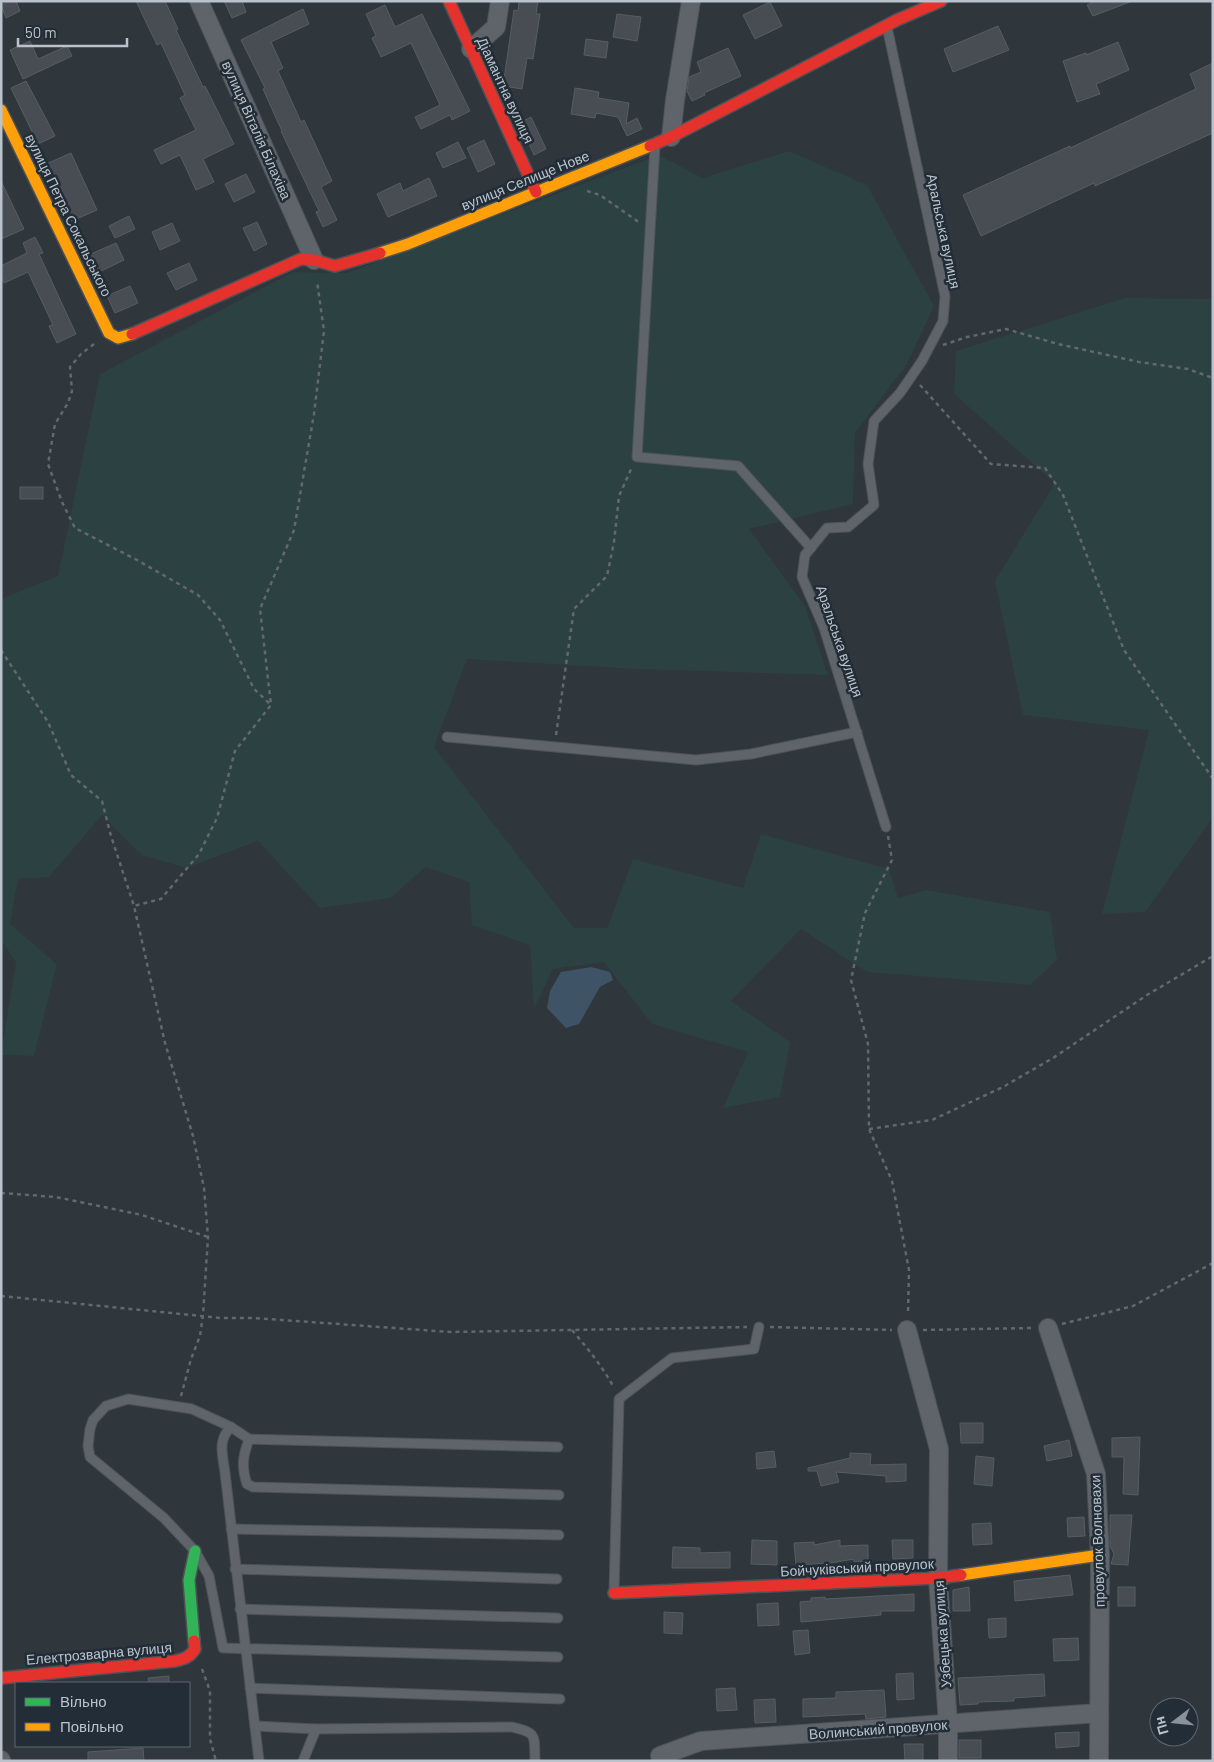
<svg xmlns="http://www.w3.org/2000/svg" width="1214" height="1762" font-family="Barlow,sans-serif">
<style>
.green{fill:#2c4142}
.water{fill:#3e5366}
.building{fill:#474d52;stroke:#575e63}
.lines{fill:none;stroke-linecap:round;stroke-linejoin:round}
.lane-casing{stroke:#4d5257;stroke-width:11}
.street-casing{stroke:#4d5257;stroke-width:20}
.fast-casing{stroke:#4d5257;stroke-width:14}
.slow-casing{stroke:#4d5257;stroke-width:14}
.jam-casing{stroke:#4d5257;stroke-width:14}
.path{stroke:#62686d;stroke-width:2.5;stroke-dasharray:4 4;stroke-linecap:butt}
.lane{stroke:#5f646a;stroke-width:9}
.street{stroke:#5f646a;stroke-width:18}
.fast{stroke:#30b455;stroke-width:11}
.slow{stroke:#ff9f0a;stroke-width:11}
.jam{stroke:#e5322d;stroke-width:11}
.labels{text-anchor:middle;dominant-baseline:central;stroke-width:5;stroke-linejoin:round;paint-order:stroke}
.street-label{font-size:14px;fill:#bac3cc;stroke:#222d37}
</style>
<rect width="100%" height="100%" fill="#2f363c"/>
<!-- green -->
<g class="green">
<polygon points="789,151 867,185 934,306 907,364 855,433 853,504 749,529 805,606 828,675 636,669 467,659 434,747 574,928 607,928 633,859 743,888 761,834 889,869 898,898 927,890 1050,912 1057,960 1030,985 867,972 801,929 731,1001 790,1042 780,1097 723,1108 748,1052 652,1024 604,962 553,969 534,1009 530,945 472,925 469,882 426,867 390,898 320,908 258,841 186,868 142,855 102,815 49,877 18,879 10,924 57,964 34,1056 1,1055 16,962 1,940 1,599 58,576 100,374 293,272 347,273 659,155 703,178"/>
<polygon points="1125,298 1213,299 1213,817 1145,912 1102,914 1149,730 1023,715 995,581 1055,483 954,394 956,351"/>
</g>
<!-- water -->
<polygon class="water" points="591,967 610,972 613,980 600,987 579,1024 566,1028 547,1008 550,991 561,972"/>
<!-- building -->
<g class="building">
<polygon points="10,1 16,1 20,11 6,18 1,5"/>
<polygon points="136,1 165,1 178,29 176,30 203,87 205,86 234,144 203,159 214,182 196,190 180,155 161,164 154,150 196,130 180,98 185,95 161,43 157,45"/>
<polygon points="224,1 242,1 246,12 232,18"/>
<polygon points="519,1 538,1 536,14 540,14 533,59 527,58 522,89 503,86 514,10 518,11"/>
<polygon points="1096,1 1130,1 1130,2 1093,16 1087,5"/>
<polygon points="770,2 782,26 755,39 743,15"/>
<polygon points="385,5 395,27 422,14 470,111 452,120 450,115 421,129 415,117 440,105 411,43 381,57 372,38 376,36 366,14"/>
<polygon points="303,9 309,24 271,42 283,68 278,71 301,122 304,120 332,181 321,187 337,220 323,227 316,212 319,211 281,131 282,131 263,89 265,88 241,40"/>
<polygon points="617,14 641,17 637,41 613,37"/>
<polygon points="998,26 1009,50 953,72 944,49"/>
<polygon points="586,39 608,42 606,58 584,55"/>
<polygon points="30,41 38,59 67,46 72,56 23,79 10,50"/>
<polygon points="1118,42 1129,70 1096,84 1100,94 1077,102 1063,61 1086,53 1086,55"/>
<polygon points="728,48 741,76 704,93 705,95 692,101 687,91 689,77 701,72 697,62"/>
<polygon points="1213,63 1213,133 1095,186 1094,183 981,236 963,195 1070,146 1070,148 1196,89 1190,74"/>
<polygon points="26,81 55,136 38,144 11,88"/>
<polygon points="575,88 599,92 598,98 629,103 626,124 637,118 642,129 627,136 618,117 596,113 595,118 571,114"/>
<polygon points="531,117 546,149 534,155 520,123"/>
<polygon points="484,140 495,164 478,172 467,148"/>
<polygon points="458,142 466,158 443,168 436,153"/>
<polygon points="71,153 97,210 72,221 44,165"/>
<polygon points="246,174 255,192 234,202 225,184"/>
<polygon points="429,178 437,196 388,217 377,194 400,183 403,191"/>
<polygon points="1,181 24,229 1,239"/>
<polygon points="129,216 135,229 115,238 109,226"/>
<polygon points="257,222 267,244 254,251 243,228"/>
<polygon points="172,223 180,241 160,250 152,232"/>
<polygon points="35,237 43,253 39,254 76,334 57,343 49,326 53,325 28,272 4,283 1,276 1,266 27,253 23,243"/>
<polygon points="116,243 124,260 99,272 91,254"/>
<polygon points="189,263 197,280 176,290 167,273"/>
<polygon points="130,286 138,303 115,313 107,296"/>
<rect x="20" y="487" width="23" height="12"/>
<polygon points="960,1423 983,1423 983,1443 961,1443"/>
<polygon points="1140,1437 1138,1495 1123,1494 1124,1457 1112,1457 1112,1438"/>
<polygon points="1069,1440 1072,1456 1047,1461 1044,1446"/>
<polygon points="774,1451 776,1467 757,1469 756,1453"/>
<polygon points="850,1453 871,1454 870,1465 906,1464 906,1481 886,1482 886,1476 836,1472 839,1482 821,1486 817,1471 808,1471 808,1468 850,1458"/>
<polygon points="976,1456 994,1458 992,1486 974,1484"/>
<polygon points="1110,1515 1132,1515 1128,1565 1111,1564 1114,1554 1110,1546"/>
<polygon points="1084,1517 1085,1536 1068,1537 1067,1518"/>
<polygon points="991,1523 992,1544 973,1545 972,1524"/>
<polygon points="752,1540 777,1541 777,1565 751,1564"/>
<polygon points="840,1540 840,1546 868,1545 868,1561 854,1562 854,1559 830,1563 796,1565 794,1543 814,1542 814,1545"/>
<polygon points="892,1540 913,1540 913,1558 893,1559"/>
<polygon points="673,1547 700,1548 700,1553 730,1552 730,1568 672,1568"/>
<polygon points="1070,1575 1073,1595 1015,1601 1014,1581"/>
<polygon points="969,1587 970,1611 953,1611 953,1590"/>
<rect x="1118" y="1587" width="17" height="19"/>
<polygon points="914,1594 914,1611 881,1611 881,1615 801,1622 800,1602 811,1601 811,1598 825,1597 825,1599"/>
<polygon points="778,1603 779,1625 758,1626 757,1604"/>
<polygon points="664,1612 683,1613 682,1634 664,1633"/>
<polygon points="1006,1618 1006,1637 989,1638 988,1619"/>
<polygon points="808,1630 810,1653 795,1655 793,1631"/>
<polygon points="1078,1638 1079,1660 1054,1661 1053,1639"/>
<polygon points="913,1673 914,1699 897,1700 896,1674"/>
<polygon points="1044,1674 1045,1696 1014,1698 1014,1701 978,1702 978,1704 960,1705 958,1678"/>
<polygon points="169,1676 169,1683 149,1683 148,1678"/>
<polygon points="735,1688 737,1710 717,1711 716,1689"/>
<polygon points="884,1690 886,1717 866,1719 865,1714 803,1717 803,1699 836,1698 836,1692"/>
<polygon points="775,1699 776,1722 755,1723 754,1700"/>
<polygon points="1079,1732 1079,1746 1056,1748 1055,1733"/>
<rect x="959" y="1740" width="22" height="18"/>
<polygon points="904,1744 923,1744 923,1761 905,1761"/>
<polygon points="143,1748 144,1761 88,1761 88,1752"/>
</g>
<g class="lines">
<!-- lane casing -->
<g class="lane-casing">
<g id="lane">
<polyline points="655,146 637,457 738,466 811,548"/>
<polyline points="447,737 696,760 751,754 857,732"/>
<polyline points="886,827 824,628 802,577 805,555 827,528 848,527 874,505 868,464 874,421 900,393 922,361 943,321 945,296 887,27"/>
<polyline points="231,1427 192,1409 128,1399 106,1406 93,1420 90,1429 88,1446 90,1457 164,1518 195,1551 209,1576 223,1648 558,1657"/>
<path d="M249,1439c-6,17 -8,27 -2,45l6,3 306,8"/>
<polyline points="231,1529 559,1535"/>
<polyline points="235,1569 557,1579"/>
<polyline points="614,1593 619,1399 672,1358 754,1349 759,1327"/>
<polyline points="240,1609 558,1618"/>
<polyline points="250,1688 560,1699"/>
<path d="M255,1726l61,3 196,-2c26,6 22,8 23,34"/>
<path d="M259,1761l-34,-288c-2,-17 -8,-33 6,-46l18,12 309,8"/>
<polyline points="303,1761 316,1729"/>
</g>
</g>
<!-- street casing -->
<g class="street-casing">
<g id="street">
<polyline points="199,1 314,260"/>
<polyline points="471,49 496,27 500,1"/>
<polyline points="671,137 675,100 691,1"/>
<polyline points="1048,1328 1096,1474 1100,1555 1099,1761"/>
<polyline points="907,1330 939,1449 938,1578 948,1724 948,1761"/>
<polyline points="660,1756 701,1741 1099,1713"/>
<polyline points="1,1760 1,1761"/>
</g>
</g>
<!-- fast casing -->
<g class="fast-casing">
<polyline id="fast" points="194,1641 189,1580 195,1551"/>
</g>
<!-- slow casing -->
<g class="slow-casing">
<g id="slow">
<polyline points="1,110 109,333 118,338 132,334"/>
<polyline points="380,253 408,244 650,146"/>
<polyline points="961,1575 1100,1555"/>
</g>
</g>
<!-- jam casing -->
<g class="jam-casing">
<g id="jam">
<polyline points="449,1 536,192"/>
<polyline points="650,146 671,137 897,20 941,1"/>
<polyline points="132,334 301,259 314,260 335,266 380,253"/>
<polyline points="614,1593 938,1578 961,1575"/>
<path d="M1,1678l174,-17c9,-2 15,-4 20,-12l-1,-8"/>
</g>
</g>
<!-- path -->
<g class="path">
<polyline points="587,191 600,195 640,223"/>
<polyline points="94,344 81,354 70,367 72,391 68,403 55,424 48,464 62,502 75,528 137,560 198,595 220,620 254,689 270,704"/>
<polyline points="943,345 967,337 1006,329 1058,344 1139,362 1188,369 1213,378"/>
<polyline points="920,385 991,464 1045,468 1063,495 1124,650 1213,779"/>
<polyline points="1,650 48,722 71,775 102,801 111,836 134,906"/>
<polyline points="556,735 574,609 607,576 614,542 619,496 632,467"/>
<polyline points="888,836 892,860 865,913 851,980 868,1044 869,1129 892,1181 909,1270 908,1314"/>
<polyline points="869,1129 932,1120 1003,1087 1053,1058 1147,995 1213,956"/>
<polyline points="1,1193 56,1197 142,1215 208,1237"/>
<polyline points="1,1296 221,1318 254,1318 450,1332 747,1327"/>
<polyline points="1062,1324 1133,1306 1213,1263"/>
<polyline points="770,1327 892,1330"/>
<path d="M572,1330c16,19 31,37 42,58"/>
<polyline points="923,1330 1032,1328"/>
<polyline points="181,1396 191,1359 200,1336 203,1315 208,1237 204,1188 193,1136 165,1043 134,906 161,899 199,854 217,818 235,751 271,705 260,609 294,530 314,414 324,331 317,281"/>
<polyline points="202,1669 210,1691 210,1739 216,1761"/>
</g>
<!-- lane -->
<use href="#lane" class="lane"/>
<!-- street -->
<use href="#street" class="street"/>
<!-- fast -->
<use href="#fast" class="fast"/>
<!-- slow -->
<use href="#slow" class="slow"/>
<!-- jam -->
<use href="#jam" class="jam"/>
</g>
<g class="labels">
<!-- street labels -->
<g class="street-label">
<text transform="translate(506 90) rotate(65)">Діамантна вулиця</text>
<text transform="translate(257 130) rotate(66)">вулиця Віталія Білахіва</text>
<text transform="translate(525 180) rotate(-22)">вулиця Селище Нове</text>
<text transform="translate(69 215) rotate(64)">вулиця Петра Сокальського</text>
<text transform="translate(944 231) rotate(78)">Аральська вулиця</text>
<text transform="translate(840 641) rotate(71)">Аральська вулиця</text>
<text transform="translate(1097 1541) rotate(-92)">провулок Волновахи</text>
<text transform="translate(857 1567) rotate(-3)">Бойчуківський провулок</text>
<text transform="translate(942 1634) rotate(-94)">Узбецька вулиця</text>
<text transform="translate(99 1653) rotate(-5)">Електрозварна вулиця</text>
<text transform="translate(878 1729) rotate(-4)">Волинський провулок</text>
</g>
</g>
<!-- border -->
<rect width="1214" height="1762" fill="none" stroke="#bac3cc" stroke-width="5"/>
<!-- legend -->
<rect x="15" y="1682" width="175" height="65" fill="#222d37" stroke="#5f6973"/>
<rect x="25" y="1698" width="25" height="8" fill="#30b455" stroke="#5f6973"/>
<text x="60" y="1707" font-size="15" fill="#bac3cc">Вільно</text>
<rect x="25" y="1723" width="25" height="8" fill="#ff9f0a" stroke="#5f6973"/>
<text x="60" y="1732" font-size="15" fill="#bac3cc">Повільно</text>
<!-- north arrow -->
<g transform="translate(1174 1722) rotate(254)"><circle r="24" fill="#222d37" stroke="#5f6973"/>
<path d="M0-4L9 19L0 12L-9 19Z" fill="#89929a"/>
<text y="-8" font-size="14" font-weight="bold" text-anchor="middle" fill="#bac3cc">Пн</text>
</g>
<!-- scale -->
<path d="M18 38v8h109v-8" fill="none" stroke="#bac3cc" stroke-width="2.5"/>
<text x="25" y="38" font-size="15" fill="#bac3cc" stroke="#222d37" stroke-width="4" paint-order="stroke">50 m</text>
</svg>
